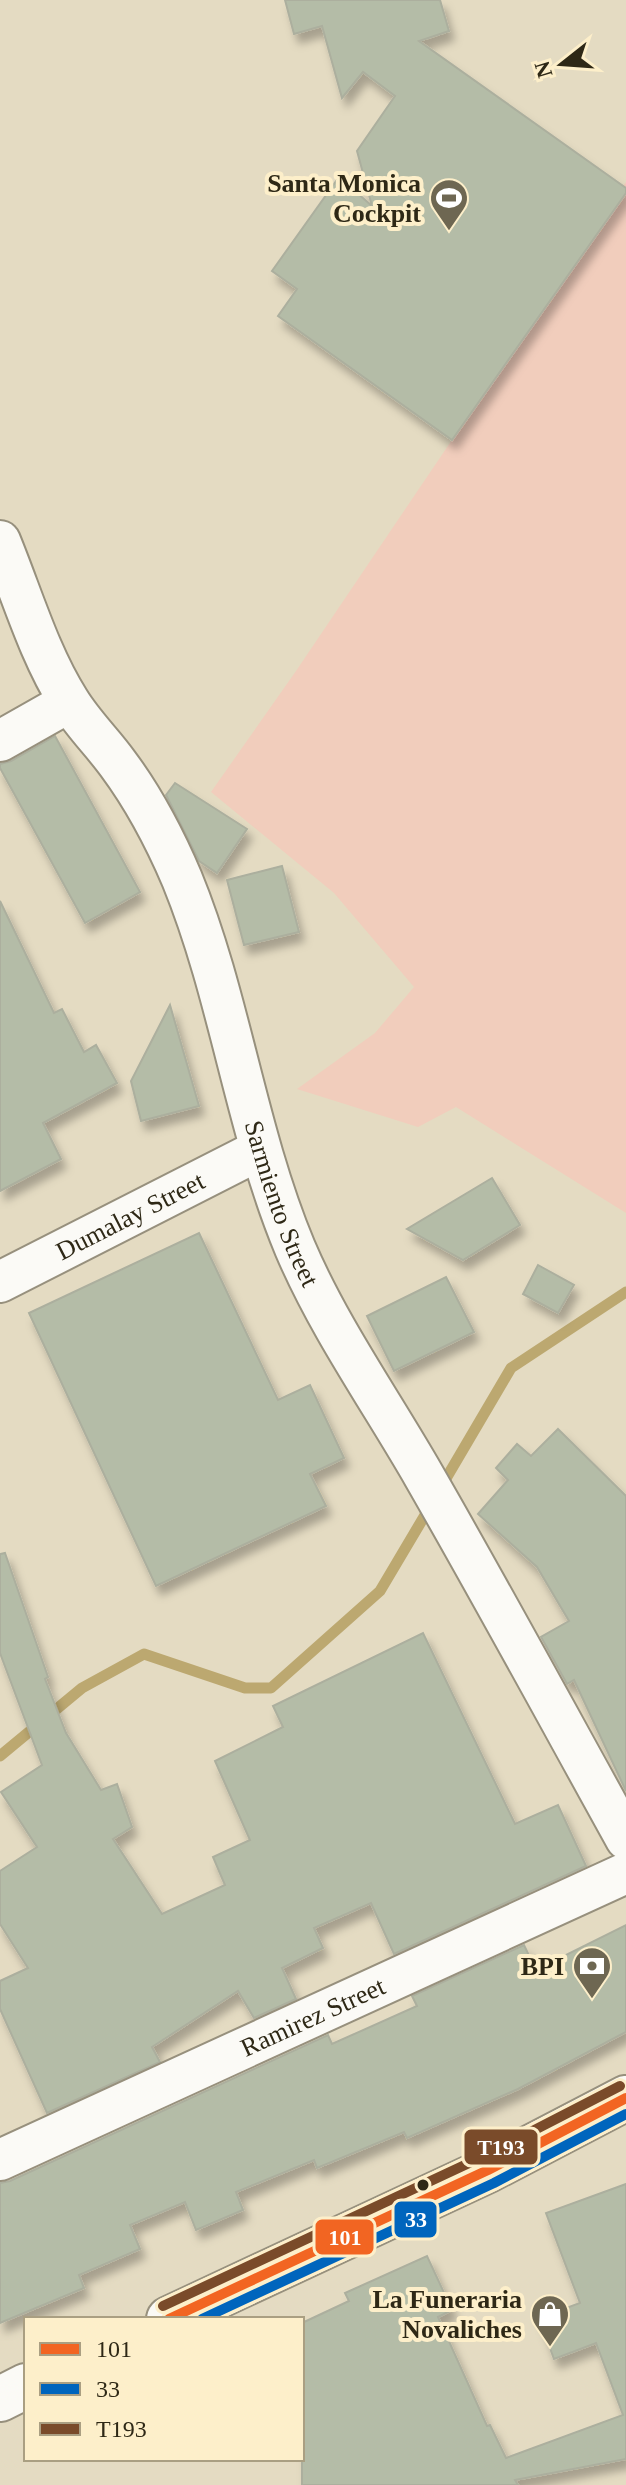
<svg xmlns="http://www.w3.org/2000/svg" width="626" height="2485" font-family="'Times New Roman',serif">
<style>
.green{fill:#f1cdbc}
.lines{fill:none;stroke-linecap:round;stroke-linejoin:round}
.stream{stroke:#bca870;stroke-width:11}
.building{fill:#b4bca7;stroke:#acaf9e;stroke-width:2;filter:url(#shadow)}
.minor-casing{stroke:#97907d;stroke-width:44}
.major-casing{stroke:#97907d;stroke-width:48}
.minor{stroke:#fbfaf6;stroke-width:40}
.major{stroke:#fbfaf6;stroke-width:44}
.bus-1-casing{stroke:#fdefca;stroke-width:16}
.bus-2-casing{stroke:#fdefca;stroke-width:16}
.bus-3-casing{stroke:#fdefca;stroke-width:16}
.bus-1{stroke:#f26522;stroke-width:10}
.bus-2{stroke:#0065bd;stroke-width:10}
.bus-3{stroke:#7a4b2a;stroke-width:10}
.bus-dot{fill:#2e2816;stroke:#fdefca;stroke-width:3}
.labels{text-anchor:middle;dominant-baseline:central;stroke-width:8;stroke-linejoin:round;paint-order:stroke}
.poi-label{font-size:26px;font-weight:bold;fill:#2e2816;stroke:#fdefca;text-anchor:end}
.street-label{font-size:26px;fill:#2e2816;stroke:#fdefca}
.line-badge{stroke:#fdefca;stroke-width:3}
.badge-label{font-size:22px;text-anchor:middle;font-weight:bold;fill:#fff}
</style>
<defs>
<filter id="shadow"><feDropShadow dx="5" dy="9" stdDeviation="4" flood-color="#0004"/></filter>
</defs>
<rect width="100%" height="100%" fill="#e4dbc2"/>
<!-- green -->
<polygon class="green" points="626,182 626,1213 456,1107 418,1127 297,1089 375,1033 414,987 334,893 211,792 296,671"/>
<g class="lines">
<!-- stream -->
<g class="stream">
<polyline points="441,1487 511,1368 626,1292"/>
<polyline points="0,1756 82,1688 144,1654 245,1688 271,1688 380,1591 431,1505"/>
</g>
</g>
<!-- building -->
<g class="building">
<polygon points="285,0 440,0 449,31 419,41 626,188 626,193 452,440 278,316 297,289 272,271 339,177 372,206 357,151 395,96 363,72 342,98 322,26 294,34"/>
<polygon points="55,736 140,892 85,923 0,768 0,764 11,761"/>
<polygon points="175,783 247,829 217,873 199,861 166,795"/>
<polygon points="282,866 299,932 244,945 227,880"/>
<polygon points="0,901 54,1013 62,1009 84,1052 96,1045 117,1083 43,1123 61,1159 0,1191"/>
<polygon points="170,1005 199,1106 141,1121 131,1081"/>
<polygon points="492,1178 520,1225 463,1260 407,1229"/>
<polygon points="199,1233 278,1400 310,1385 344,1458 310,1474 326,1506 156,1586 29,1313"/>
<polygon points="538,1265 574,1285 558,1313 523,1294"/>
<polygon points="446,1277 474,1332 394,1371 367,1316"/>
<polygon points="558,1429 626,1496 626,1791 574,1680 567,1684 541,1637 569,1621 537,1567 478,1514 508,1480 496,1468 517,1444 531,1456"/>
<polygon points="5,1553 48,1677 45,1679 66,1733 101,1790 117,1784 132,1827 113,1839 162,1914 225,1885 213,1857 250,1840 215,1761 283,1727 273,1706 423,1633 515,1824 558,1805 586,1866 394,1954 371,1903 314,1928 323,1948 282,1968 296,1999 254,2018 238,1991 152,2047 160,2062 47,2113 0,2009 0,1981 28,1968 0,1924 0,1871 37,1847 1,1792 42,1765 0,1653 0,1554"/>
<polygon points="626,1925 626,2032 518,2089 407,2138 404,2132 317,2168 314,2160 236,2192 243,2210 196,2230 185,2202 130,2225 140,2249 79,2275 84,2288 0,2323 0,2183 10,2181 328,2035 332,2044 417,2006 412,1996 524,1945 536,1970"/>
<polygon points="626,2184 626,2459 515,2480 518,2485 302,2485 302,2323 349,2301 345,2293 427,2256 452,2310 438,2317 487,2426 490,2425 506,2458 623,2415 596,2343 554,2359 539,2318 580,2303 546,2213"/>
</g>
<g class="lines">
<!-- minor casing -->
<g class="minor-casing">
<g id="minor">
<path id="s1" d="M0,541c21,51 39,113 69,160 14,23 34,42 49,63 26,35 47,75 64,115 49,120 63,249 113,369 34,80 86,153 129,228 69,120 135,242 202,363"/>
<polyline points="0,741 69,702"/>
<path id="s2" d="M0,1282l259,-132"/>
<path id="s3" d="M0,2160l626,-287"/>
</g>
</g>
<!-- major casing -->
<g class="major-casing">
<g id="major">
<polyline points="169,2319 488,2170 626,2098"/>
<polyline points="0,2399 26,2386"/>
</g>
</g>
<!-- minor -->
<use href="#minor" class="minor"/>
<!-- major -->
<use href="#major" class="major"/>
<!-- bus-1 casing -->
<g class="bus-1-casing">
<polyline id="bus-1" points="169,2319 488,2170 626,2098"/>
</g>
<!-- bus-2 casing -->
<g class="bus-2-casing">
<polyline id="bus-2" points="202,2319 494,2183 626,2114"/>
</g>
<!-- bus-3 casing -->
<g class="bus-3-casing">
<polyline id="bus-3" points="163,2306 482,2157 620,2086"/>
</g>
<!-- bus-1 -->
<use href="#bus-1" class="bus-1"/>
<!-- bus-2 -->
<use href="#bus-2" class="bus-2"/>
<!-- bus-3 -->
<use href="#bus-3" class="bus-3"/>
</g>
<!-- icons -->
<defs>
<g id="stadium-pin" transform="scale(2)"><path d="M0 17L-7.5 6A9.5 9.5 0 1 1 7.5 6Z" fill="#6e6752" stroke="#fdefca"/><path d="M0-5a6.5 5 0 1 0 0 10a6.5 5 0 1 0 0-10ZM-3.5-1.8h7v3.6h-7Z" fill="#fff"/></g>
<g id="bank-pin" transform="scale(2)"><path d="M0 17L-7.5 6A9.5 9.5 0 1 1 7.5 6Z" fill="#6e6752" stroke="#fdefca"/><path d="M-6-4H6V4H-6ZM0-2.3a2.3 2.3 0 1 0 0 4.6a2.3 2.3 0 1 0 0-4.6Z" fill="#fff"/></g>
<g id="shop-pin" transform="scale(2)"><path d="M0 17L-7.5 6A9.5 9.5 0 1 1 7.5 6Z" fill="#6e6752" stroke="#fdefca"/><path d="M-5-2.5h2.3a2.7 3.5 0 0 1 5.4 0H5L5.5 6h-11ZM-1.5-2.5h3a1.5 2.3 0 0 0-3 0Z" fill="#fff"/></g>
</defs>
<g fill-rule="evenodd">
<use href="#stadium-pin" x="449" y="198"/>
<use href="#bank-pin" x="592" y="1966"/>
<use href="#shop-pin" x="550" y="2314"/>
</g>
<!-- markers -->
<circle class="bus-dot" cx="423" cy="2185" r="7"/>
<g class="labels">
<!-- poi labels -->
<g class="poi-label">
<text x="421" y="183">Santa Monica<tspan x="421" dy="30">Cockpit</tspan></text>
<text x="564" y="1966">BPI</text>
<text x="522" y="2299">La Funeraria<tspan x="522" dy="30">Novaliches</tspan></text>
</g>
<!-- street labels -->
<g class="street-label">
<text stroke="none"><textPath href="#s1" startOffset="726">Sarmiento Street</textPath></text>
<text stroke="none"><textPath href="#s2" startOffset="146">Dumalay Street</textPath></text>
<text stroke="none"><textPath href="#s3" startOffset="344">Ramirez Street</textPath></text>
</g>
</g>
<g class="line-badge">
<rect x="463" y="2128" width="76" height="38" rx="8" fill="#7a4b2a"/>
<rect x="393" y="2200" width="45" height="39" rx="8" fill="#0065bd"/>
<rect x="314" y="2218" width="61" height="38" rx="8" fill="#f26522"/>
</g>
<g class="badge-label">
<text x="501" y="2155">T193</text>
<text x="416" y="2227">33</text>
<text x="345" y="2245">101</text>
</g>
<!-- legend -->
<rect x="24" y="2317" width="280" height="144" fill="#fdefca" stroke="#aa9f82" stroke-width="2"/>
<rect x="40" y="2343" width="40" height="12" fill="#f26522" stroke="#aa9f82" stroke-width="2"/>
<text x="96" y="2357" font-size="24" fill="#2e2816">101</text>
<rect x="40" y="2383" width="40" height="12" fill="#0065bd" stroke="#aa9f82" stroke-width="2"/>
<text x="96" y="2397" font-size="24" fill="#2e2816">33</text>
<rect x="40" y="2423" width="40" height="12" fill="#7a4b2a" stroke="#aa9f82" stroke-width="2"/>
<text x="96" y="2437" font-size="24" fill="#2e2816">T193</text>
<!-- north arrow -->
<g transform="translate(562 64) rotate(253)" stroke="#fdefca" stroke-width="6" paint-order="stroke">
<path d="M0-6L14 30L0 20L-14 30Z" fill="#2e2816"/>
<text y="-12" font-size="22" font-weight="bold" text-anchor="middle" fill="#2e2816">N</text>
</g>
</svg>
